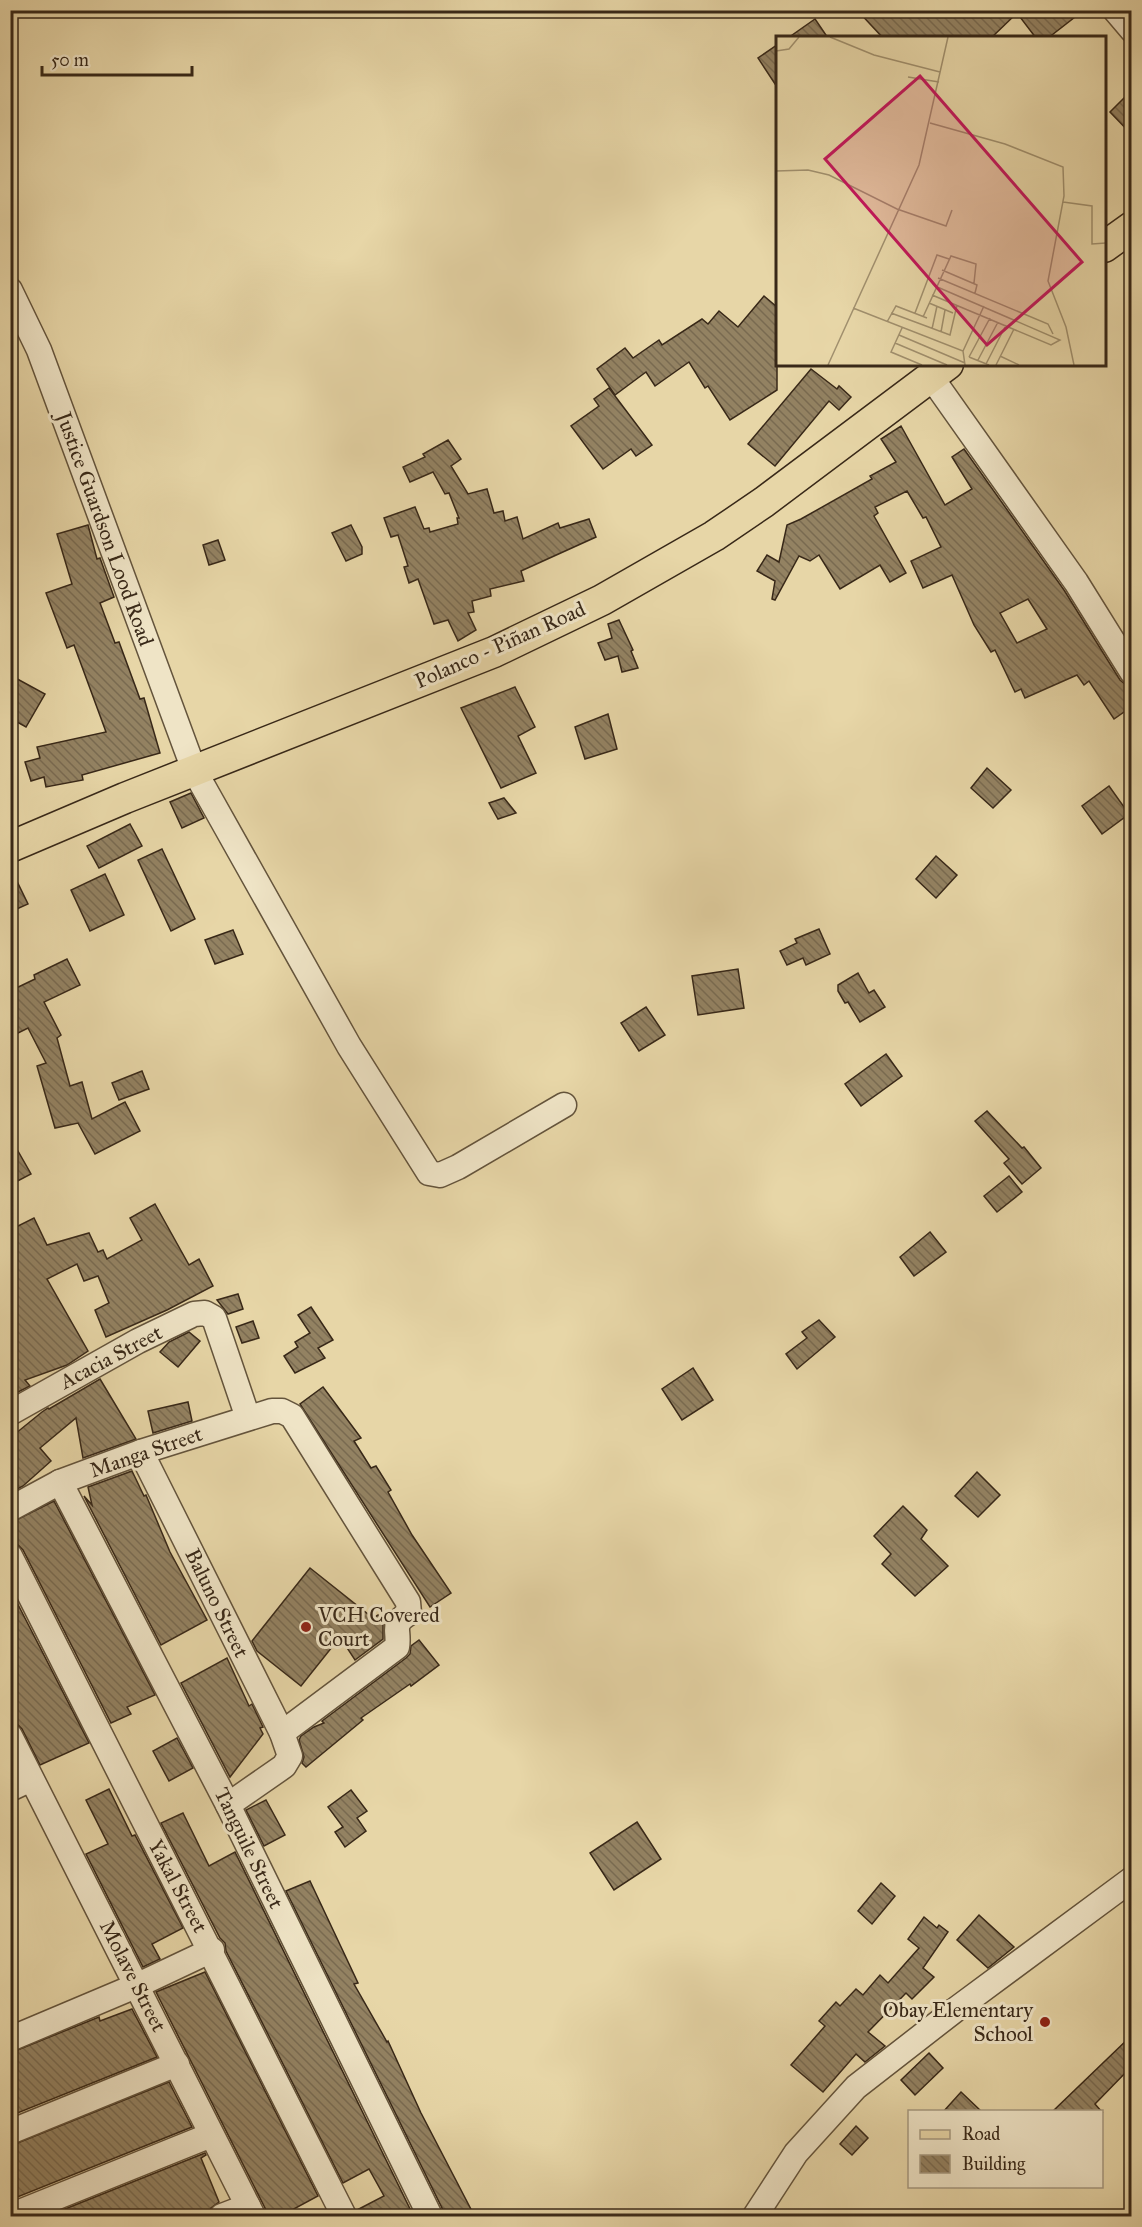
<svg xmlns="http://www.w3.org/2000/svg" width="1142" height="2227" font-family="'IM FELL Great Primer',serif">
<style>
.building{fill:url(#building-back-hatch);stroke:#382818;stroke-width:1.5;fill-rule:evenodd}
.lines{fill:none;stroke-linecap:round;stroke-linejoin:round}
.minor-casing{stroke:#64543c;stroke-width:27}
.major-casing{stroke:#382818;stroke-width:33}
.minor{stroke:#efe4c6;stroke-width:24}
.major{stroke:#e7d6a7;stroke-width:30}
.poi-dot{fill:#8f2418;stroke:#efe4c6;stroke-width:2}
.labels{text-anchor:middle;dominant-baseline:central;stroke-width:6;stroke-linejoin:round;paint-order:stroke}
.street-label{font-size:21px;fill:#382818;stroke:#efe4c6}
.poi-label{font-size:21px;fill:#382818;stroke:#efe4c6;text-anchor:start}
.inset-road{fill:none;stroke:#a1906e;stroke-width:1.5}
.view{fill:#c2185b;fill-opacity:0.15;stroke:#c2185b;stroke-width:3}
.inset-edge{fill:none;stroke:#382818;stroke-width:3}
</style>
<defs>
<pattern id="building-back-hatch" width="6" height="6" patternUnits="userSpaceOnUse" patternTransform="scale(1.5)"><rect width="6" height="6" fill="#938262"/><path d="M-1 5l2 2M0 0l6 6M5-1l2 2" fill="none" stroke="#796a50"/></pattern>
</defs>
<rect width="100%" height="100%" fill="#e7d6a7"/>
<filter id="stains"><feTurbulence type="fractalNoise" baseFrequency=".00333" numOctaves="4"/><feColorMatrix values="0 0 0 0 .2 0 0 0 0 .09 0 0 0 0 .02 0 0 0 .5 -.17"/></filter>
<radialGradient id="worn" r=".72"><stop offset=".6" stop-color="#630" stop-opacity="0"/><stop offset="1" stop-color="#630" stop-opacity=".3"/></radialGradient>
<!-- building -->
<g class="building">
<polygon points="857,10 1084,10 1048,38 1036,38 1017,13 991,38 883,38"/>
<polygon points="815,19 828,38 788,38"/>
<polygon points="777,45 777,87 758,58"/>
<polygon points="1131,91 1131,134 1110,112"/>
<polygon points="764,296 777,307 777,390 730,420 708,386 705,388 689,362 655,386 646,372 615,395 597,369 625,348 633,358 659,340 662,345 702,319 708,324 719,311 738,327"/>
<polygon points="811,369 837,389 839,386 851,397 839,410 829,401 775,466 748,444"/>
<polygon points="609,388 652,445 636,456 631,449 603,469 571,426 599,406 594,399"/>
<path d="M901,426l44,79 27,-16 -20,-32 12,-8 100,141 56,90 5,4 6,2v21l-17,12 -25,-38 -5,4 -7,-10 -52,23 -4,-9 -6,3 -20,-42 -4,2 -17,-27 -22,-50 -29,13 -12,-27 30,-14 -15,-30 -3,1 -16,-27 -32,16 3,6 -4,3 32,57 -16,9 -10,-17 -40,24 -21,-34 -9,6 -11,-5 -24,44 -3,-1 3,-18 -18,-10 10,-16 12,7 8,-37 14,-6 71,-40 -2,-3 26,-14 -15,-23zM1028,599l19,30 -30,14 -17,-30z"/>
<polygon points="448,440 461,459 451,466 468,494 487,489 494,513 503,511 505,521 517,517 523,539 558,523 560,528 589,519 596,537 521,571 524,581 490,589 491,596 472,601 474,612 468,613 476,630 458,641 448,620 434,624 418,579 409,583 404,567 408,566 398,535 391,537 384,518 415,507 424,529 429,528 430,532 458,524 457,518 459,518 449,493 445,494 433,472 410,482 403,467 425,457 423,454"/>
<polygon points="88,525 97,559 100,558 114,597 100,603 115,643 119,642 140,699 144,698 160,753 82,775 83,780 46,787 44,777 31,781 25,762 40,758 37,747 106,732 74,645 67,648 46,593 72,584 57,534"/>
<polygon points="351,525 362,547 362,554 346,561 332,533"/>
<polygon points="218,540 225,560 209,565 203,545"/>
<polygon points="619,620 633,650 631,651 638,668 622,672 618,656 605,660 598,643 612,638 608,624"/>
<polygon points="10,675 45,694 26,727 10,718"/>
<polygon points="515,687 535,727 518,736 536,773 501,788 461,708"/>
<polygon points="608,714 617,749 585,759 575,727"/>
<polygon points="987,768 1011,790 993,808 971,788"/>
<polygon points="1109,786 1129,814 1102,834 1082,806"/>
<polygon points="191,793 204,818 182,828 170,802"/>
<polygon points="504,798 516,813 498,819 489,803"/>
<polygon points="130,824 142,846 99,868 87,846"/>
<polygon points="162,849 195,919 171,931 138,860"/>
<polygon points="936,856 957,875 936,898 916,879"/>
<polygon points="10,867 28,904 10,912"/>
<polygon points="105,874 124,915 90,931 71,890"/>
<polygon points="819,929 830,954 806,965 803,958 787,965 780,951 797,943 795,939"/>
<polygon points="233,930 243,954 215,964 205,940"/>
<polygon points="67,959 80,985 44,1002 61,1035 57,1038 70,1086 82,1082 92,1119 125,1102 140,1131 95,1154 78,1123 55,1128 37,1066 46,1063 28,1028 10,1037 10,991 35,979 34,975"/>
<polygon points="738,969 744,1008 698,1015 692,976"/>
<polygon points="858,973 869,993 874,990 885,1007 860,1022 848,1002 845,1003 838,991 838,985"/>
<polygon points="646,1007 665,1035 639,1051 621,1023"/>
<polygon points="886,1054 902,1076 861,1106 845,1084"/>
<polygon points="142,1071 149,1089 119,1100 112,1083"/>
<polygon points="987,1111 1022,1148 1024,1147 1041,1168 1022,1184 1004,1163 1009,1159 975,1121"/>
<polygon points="10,1137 31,1174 10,1185"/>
<polygon points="1009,1176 1022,1192 997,1212 984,1196"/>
<polygon points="155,1204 189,1265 199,1259 213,1286 167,1310 106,1337 95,1310 109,1303 98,1276 84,1281 77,1264 47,1279 88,1351 67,1365 25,1380 30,1386 10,1396 10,1230 34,1218 47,1245 89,1233 98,1252 103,1250 107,1259 142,1240 130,1218"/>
<polygon points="930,1232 946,1252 914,1276 900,1257"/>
<polygon points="238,1294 243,1309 228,1314 217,1300"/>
<polygon points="311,1307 333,1340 318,1348 325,1358 295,1373 284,1356 298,1347 295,1342 310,1333 298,1315"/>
<polygon points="819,1320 835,1337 797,1369 786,1354 807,1338 802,1332"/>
<polygon points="253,1321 259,1338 242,1343 236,1327"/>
<polygon points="189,1332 200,1341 178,1367 160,1352 169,1342"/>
<polygon points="693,1368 713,1400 682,1420 662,1389"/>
<polygon points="100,1379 136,1439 83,1458 76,1418 40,1448 51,1461 23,1486 10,1493 10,1438 42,1412 48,1408 49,1409"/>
<polygon points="323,1387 361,1438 354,1441 371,1468 376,1466 391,1490 388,1492 412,1535 451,1593 430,1607 300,1404"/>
<polygon points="188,1402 192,1421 153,1433 148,1411"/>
<polygon points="132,1471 144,1496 146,1495 170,1552 207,1620 161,1645 84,1496 92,1505 88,1487"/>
<polygon points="977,1472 1000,1495 978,1517 955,1496"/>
<polygon points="54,1501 155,1695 127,1707 131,1714 111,1723 23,1550 17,1544 10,1542 10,1523"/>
<polygon points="903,1506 927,1530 921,1539 948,1566 915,1596 882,1564 891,1554 874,1536"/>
<polygon points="310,1568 373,1618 378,1615 383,1624 383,1639 355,1660 340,1637 301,1686 257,1651 252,1641"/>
<polygon points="10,1589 89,1743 40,1765 22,1729 17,1724 10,1722"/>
<polygon points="419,1640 439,1665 411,1686 410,1684 361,1718 363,1720 306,1767 302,1763 304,1757 299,1740 301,1736 314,1727 324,1723 322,1721 406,1658 410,1654 411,1646"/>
<polygon points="227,1658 249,1706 252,1704 263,1727 260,1728 263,1734 230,1777 181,1683"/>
<polygon points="177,1738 193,1768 169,1781 153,1751"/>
<polygon points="109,1789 132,1836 135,1835 183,1928 152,1944 160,1959 143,1967 86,1854 108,1844 86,1800"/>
<polygon points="351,1790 367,1811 357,1818 366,1831 345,1847 335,1832 343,1827 328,1807"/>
<polygon points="266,1800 285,1835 264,1846 246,1810"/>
<polygon points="183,1813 209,1866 235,1852 414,2217 358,2217 357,2210 384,2196 369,2169 343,2183 226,1951 225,1943 220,1938 161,1823"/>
<polygon points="637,1822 661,1859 614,1890 590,1853"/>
<polygon points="310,1881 358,1983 354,1984 387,2042 388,2041 421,2113 475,2217 444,2217 443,2210 286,1891"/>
<polygon points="881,1883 895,1896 872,1924 858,1911"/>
<polygon points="979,1915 1014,1947 988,1968 957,1940"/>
<polygon points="924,1917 937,1928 939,1925 948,1932 923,1968 934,1977 912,1999 906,1993 868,2032 885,2046 865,2062 856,2054 823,2092 791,2065 825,2026 819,2021 836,2002 840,2006 856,1989 863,1995 880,1975 888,1983 919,1948 908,1939"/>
<polygon points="205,1972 318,2196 279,2217 267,2217 266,2210 156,1992"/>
<polygon points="132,2009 157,2057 10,2116 10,2053 99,2017 100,2021"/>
<polygon points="1131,2036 1131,2067 1095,2104 1102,2112 1052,2112"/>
<polygon points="929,2053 943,2068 915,2095 901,2080"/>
<polygon points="169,2082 192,2127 10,2200 10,2146"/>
<polygon points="961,2092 982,2112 943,2112"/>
<polygon points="856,2126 868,2138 852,2155 840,2144"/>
<polygon points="205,2153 206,2155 201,2158 219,2202 211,2208 208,2217 68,2217 65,2209"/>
</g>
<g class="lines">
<!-- minor casing -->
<g class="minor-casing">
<g id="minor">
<polyline points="1115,10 1132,30"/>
<polyline points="10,290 39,350 194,770 349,1046 429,1173 440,1175 458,1167 564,1105"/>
<polyline points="931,377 1076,582 1132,672"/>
<polyline points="10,1413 138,1341 194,1314 205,1313 214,1318 248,1418"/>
<polyline points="141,1452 282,1733 290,1756 284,1766 228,1805"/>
<polyline points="60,1482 228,1805 430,2216"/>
<path d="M10,1509l50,-27 81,-30 131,-41h10l10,5 116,186 1,11c-19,12 -9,17 -12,34l-115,86"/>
<path d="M10,1556c111,221 224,440 334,660"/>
<polyline points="10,1736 253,2216"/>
<polyline points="10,1789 31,1779"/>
<polyline points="10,2039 138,1985 212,1950"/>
<polyline points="10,2132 177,2064"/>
<polyline points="10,2216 211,2135"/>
<polyline points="222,2216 248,2206"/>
<polyline points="755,2216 796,2153 856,2087 955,2010 1132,1879"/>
</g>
</g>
<!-- major casing -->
<g class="major-casing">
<g id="major">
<polyline points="1104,247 1132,227"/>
<polyline points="10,847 125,798 494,652 602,600 714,536 764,502 948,364"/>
</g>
</g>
<!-- minor -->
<use href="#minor" class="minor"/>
<!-- major -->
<use href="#major" class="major"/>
</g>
<!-- markers -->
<g class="poi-dot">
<circle cx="306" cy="1627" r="6"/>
<circle cx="1045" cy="2022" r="6"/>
</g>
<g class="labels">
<!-- street labels -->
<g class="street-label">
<text transform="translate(105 529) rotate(70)">Justice Guardson Lood Road</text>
<text transform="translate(500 645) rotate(-24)">Polanco - Piñan Road</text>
<text transform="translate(111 1357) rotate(-28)">Acacia Street</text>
<text transform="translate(146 1452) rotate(-19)">Manga Street</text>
<text transform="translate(217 1603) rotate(64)">Baluno Street</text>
<text transform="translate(249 1848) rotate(64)">Tanguile Street</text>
<text transform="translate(178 1886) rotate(62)">Yakal Street</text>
<text transform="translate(133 1976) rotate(63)">Molave Street</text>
</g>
<!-- poi labels -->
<g class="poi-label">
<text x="318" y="1615">VCH Covered<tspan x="318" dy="24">Court</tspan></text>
<text x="1033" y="2010" text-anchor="end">Obay Elementary<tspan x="1033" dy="24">School</tspan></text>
</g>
</g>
<!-- overview -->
<g transform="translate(776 36)">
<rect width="330" height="330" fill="#e7d6a7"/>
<path class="inset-road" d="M54,1l44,18 66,17M0,15l13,-2 10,-12M132,41l31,5M154,87l75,21 58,23 1,29 -16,85 18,46 8,38M0,135l32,-1 21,5 68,34 49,17 6,-16M287,166l29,4v38l14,-1M166,234l35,15 -2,8M162,242l110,46 5,10M156,259l119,50 9,-5 -125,-54M153,267l24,10M77,272l110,43 2,14M115,277l59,22 7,-30M139,277l22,-58 12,4M147,281l28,-61 25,8 -2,19M111,286l9,-16 31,12M126,292l-11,24 31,13M156,293l5,-23M165,296l4,-22M123,299l66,28M119,307l52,22M187,315l21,-45M224,320l19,9M193,321l21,-39M193,321l20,8M202,324l20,-38M210,328l20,-39M52,329l91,-200 29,-128M220,329l18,-36"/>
<path class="view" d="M144,40l162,186 -95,83 -162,-186z"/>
<rect width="330" height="330" class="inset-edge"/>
</g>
<!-- margin -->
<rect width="1142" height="2227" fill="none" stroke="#e7d6a7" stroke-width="36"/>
<rect x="12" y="12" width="1118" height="2203" fill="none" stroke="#382818" stroke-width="3"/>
<rect x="18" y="18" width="1106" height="2191" fill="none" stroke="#382818" stroke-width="1.5"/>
<!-- legend -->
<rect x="908" y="2110" width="195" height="78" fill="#efe4c6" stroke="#a69980" stroke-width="1.5"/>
<rect x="920" y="2130" width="30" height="9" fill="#e7d6a7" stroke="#a69980" stroke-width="1.5"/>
<text x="962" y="2140" font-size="18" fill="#382818">Road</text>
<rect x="920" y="2155" width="30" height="18" fill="url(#building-back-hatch)" stroke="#a69980" stroke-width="1.5"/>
<text x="962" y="2170" font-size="18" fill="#382818">Building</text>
<!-- scale -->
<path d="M42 66v9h150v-9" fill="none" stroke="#382818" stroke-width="3"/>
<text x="51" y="66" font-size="18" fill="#382818" stroke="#efe4c6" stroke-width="4.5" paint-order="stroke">50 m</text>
<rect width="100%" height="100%" filter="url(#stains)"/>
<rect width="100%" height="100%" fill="url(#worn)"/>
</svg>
